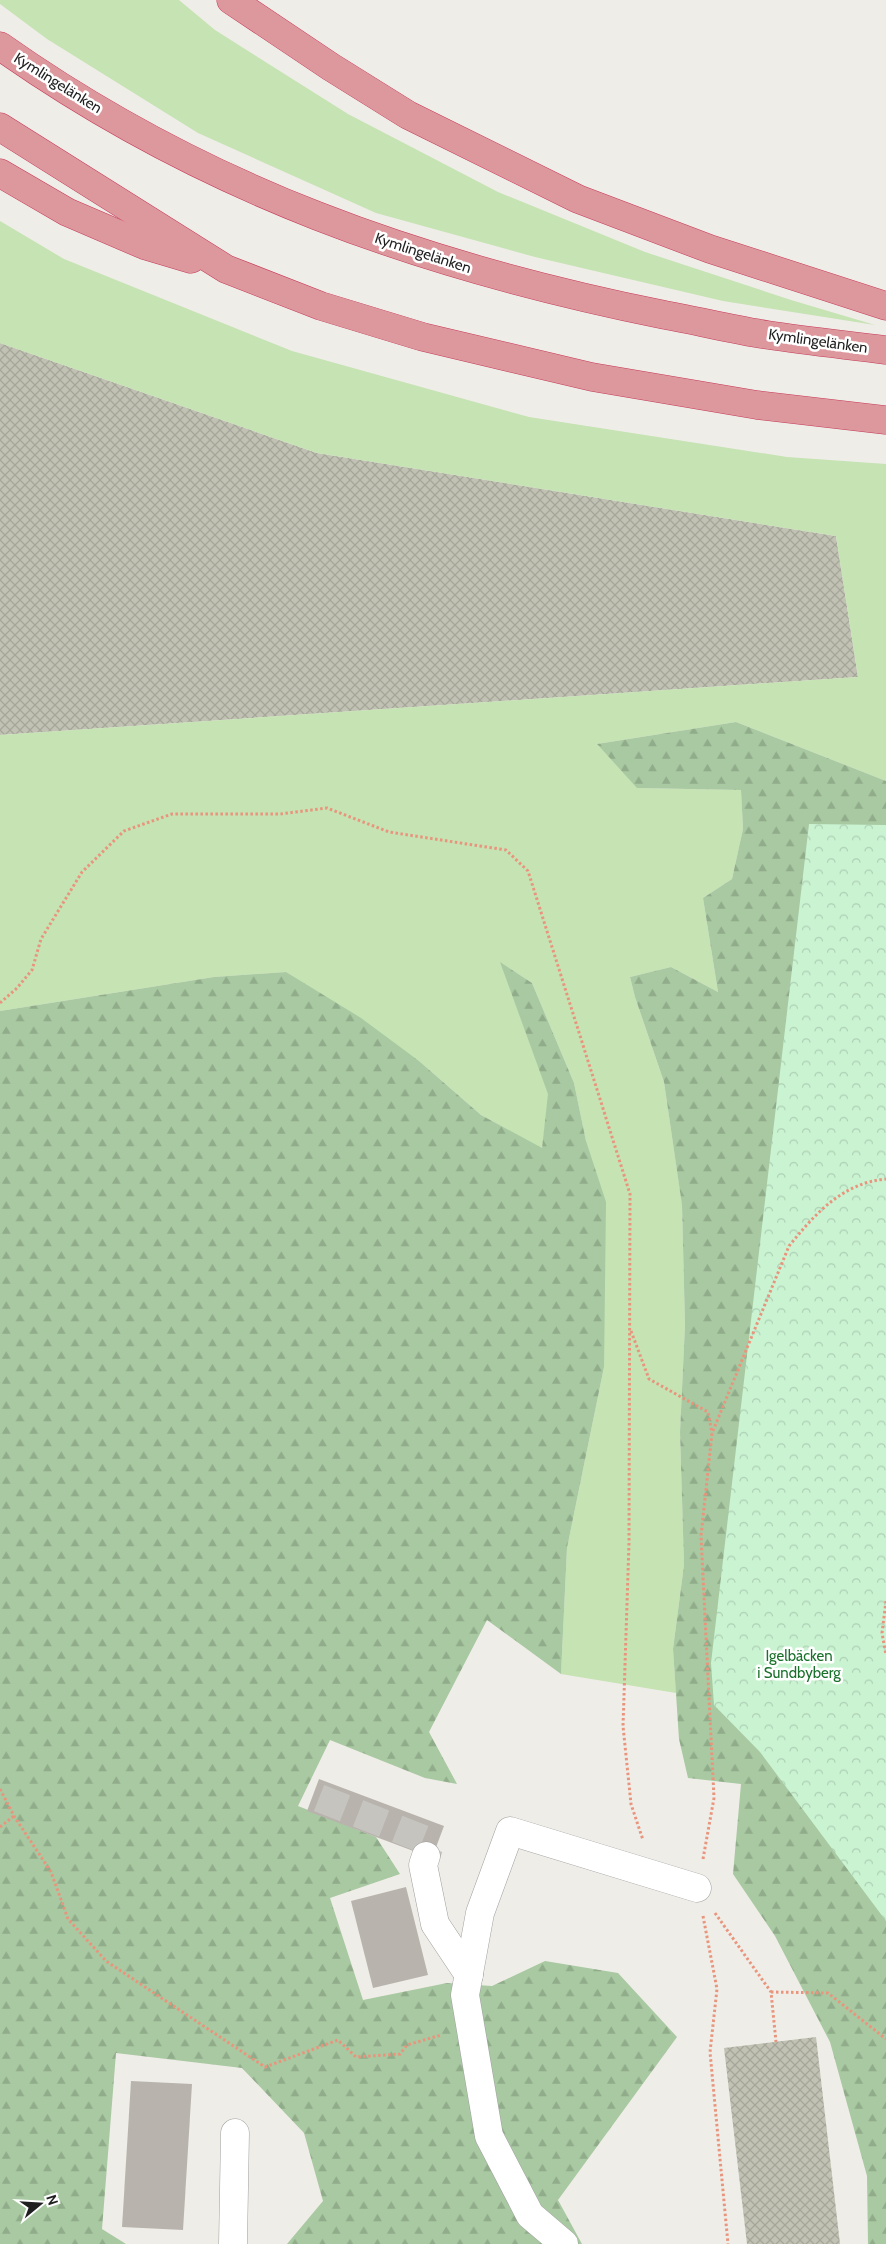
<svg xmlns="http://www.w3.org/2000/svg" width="886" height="2244" font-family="Cabin,sans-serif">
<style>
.construction{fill:url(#construction-cross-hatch)}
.grass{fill:#c5e3b3}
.forest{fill:url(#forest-firs)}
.park{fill:url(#park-crowns)}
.building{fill:#b8b3ad}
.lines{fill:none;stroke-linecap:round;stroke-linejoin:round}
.minor-tunnel{stroke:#c5c4bf;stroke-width:28;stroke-dasharray:28 14;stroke-linecap:butt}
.minor-casing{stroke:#a0a0a0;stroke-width:29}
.highway-casing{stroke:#c63b5a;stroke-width:29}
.path{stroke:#e9957d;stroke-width:3;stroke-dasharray:2.5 2.5;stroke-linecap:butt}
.minor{stroke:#fff;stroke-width:28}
.highway{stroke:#dd989d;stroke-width:28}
.labels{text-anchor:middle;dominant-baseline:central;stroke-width:5;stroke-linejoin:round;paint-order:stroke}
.street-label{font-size:15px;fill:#1f1f1f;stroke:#fff}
.park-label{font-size:15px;fill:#19712b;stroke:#fff}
</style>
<defs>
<pattern id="construction-cross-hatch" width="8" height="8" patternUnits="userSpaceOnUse" patternTransform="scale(1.25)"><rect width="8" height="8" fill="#c1c2b3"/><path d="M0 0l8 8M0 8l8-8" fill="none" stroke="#a5a69a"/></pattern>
<pattern id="forest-firs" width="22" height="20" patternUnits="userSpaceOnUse" patternTransform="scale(1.25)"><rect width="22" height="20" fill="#a8c9a1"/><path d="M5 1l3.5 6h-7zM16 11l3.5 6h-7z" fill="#90ac8a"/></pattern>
<pattern id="park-crowns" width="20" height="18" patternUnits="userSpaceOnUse" patternTransform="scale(1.25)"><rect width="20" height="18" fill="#caf3d2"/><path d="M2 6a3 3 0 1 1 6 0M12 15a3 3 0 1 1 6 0" fill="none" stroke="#add0b4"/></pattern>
</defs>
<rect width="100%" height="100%" fill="#efede7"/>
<!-- construction -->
<g class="construction">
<polygon points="0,343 317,453 836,536 858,677 0,735"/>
<polygon points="816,2037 840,2244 747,2244 724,2048"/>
</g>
<!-- grass -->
<g class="grass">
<polygon points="0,0 179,0 215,30 348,114 498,192 645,252 791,300 875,325 723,301 535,257 376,213 198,133 47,39 0,4"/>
<polygon points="0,221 64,259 292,351 529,417 787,457 886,464 886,781 736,722 597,744 638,788 741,790 743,829 732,879 703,898 718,992 671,967 630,977 635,997 664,1082 682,1204 685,1325 680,1432 684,1565 673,1649 676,1693 561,1674 567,1548 604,1367 586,1141 574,1083 532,983 501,963 549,1094 542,1149 481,1115 419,1061 286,972 214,977 0,1011 0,735 858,677 836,536 317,453 0,343"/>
</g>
<!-- forest -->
<g class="forest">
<polygon points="736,722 886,781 886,2244 868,2244 867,2176 830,2042 775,1936 733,1874 741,1784 688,1778 679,1739 673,1649 684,1565 680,1432 685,1325 682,1205 664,1082 635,997 630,977 671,967 718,992 703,898 732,879 743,829 741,790 637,788 597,744"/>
<polygon points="500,962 532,983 574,1083 586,1141 606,1202 604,1367 567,1548 561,1674 487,1620 429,1732 457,1784 425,1778 330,1740 298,1806 376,1837 400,1874 330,1898 363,2000 447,1983 492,1986 545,1961 618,1973 677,2037 558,2200 582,2244 287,2244 323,2201 304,2133 242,2068 116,2053 102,2229 126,2244 0,2244 0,1011 214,977 286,972 361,1018 419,1061 481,1115 542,1148 548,1094"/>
</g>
<!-- park -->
<polygon class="park" points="809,824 886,825 886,1921 760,1752 714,1705 711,1663"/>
<!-- building -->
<g class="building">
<polygon points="319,1779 444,1826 432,1858 307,1811"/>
<polygon points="406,1887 428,1975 373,1988 351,1901"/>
<polygon points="131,2081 192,2084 183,2230 122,2227"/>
</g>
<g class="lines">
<!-- minor-tunnel -->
<polyline class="minor-tunnel" points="319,1798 431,1842 426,1856"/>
<!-- minor casing -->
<g class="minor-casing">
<g id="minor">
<polyline points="426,1856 423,1865 435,1924 469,1975"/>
<polyline points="233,2244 235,2133"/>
<polyline points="564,2244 530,2215 489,2136 465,1995 480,1913 510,1831 697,1888"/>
</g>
</g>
<!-- highway casing -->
<g class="highway-casing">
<g id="highway">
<polyline points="231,0 331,67 408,115 578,199 710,249 886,306"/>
<path d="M0,46c204,144 422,220 665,269 34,6 69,15 103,20 39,6 79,10 118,15"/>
<polyline points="0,127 226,269 321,306 423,337 592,377 757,405 886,420"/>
<polyline points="0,173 67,212 144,245 191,259"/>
</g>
</g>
<!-- path -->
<g class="path">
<polyline points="0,1003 17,988 32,970 41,939 82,872 124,831 172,814 280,814 327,808 389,832 506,850 528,871 630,1194 629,1543 623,1726 631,1804 643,1840"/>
<polyline points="631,1331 649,1379 708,1412 712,1433"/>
<polyline points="886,1601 882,1633 886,1655"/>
<polyline points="0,1789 14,1816 51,1872 68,1919 106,1961 265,2067 338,2040 356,2057 400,2054 407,2045 441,2035"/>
<polyline points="0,1827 14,1816"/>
<path d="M703,1859l11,-61 -13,-262 11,-103 77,-187c26,-32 53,-63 97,-67"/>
<polyline points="715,1913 771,1992 776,2042"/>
<polyline points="703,1916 717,1989 710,2052 728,2244"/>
<polyline points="771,1992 828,1993 886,2039"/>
</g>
<!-- minor -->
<use href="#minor" class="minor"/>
<!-- highway -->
<use href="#highway" class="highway"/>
</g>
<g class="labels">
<!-- street labels -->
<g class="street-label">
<text transform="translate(58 83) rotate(32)">Kymlingelänken</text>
<text transform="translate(423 253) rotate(18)">Kymlingelänken</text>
<text transform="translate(818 341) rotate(8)">Kymlingelänken</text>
</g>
<!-- park labels -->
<g class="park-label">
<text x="799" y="1656">Igelbäcken<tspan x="799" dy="17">i Sundbyberg</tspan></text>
</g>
</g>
<!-- north arrow -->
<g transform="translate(40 2204) rotate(72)" stroke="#ffffff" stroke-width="4" paint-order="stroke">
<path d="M0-4L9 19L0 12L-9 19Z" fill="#1f1f1f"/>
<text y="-8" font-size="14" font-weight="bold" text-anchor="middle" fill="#1f1f1f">N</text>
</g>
</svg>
